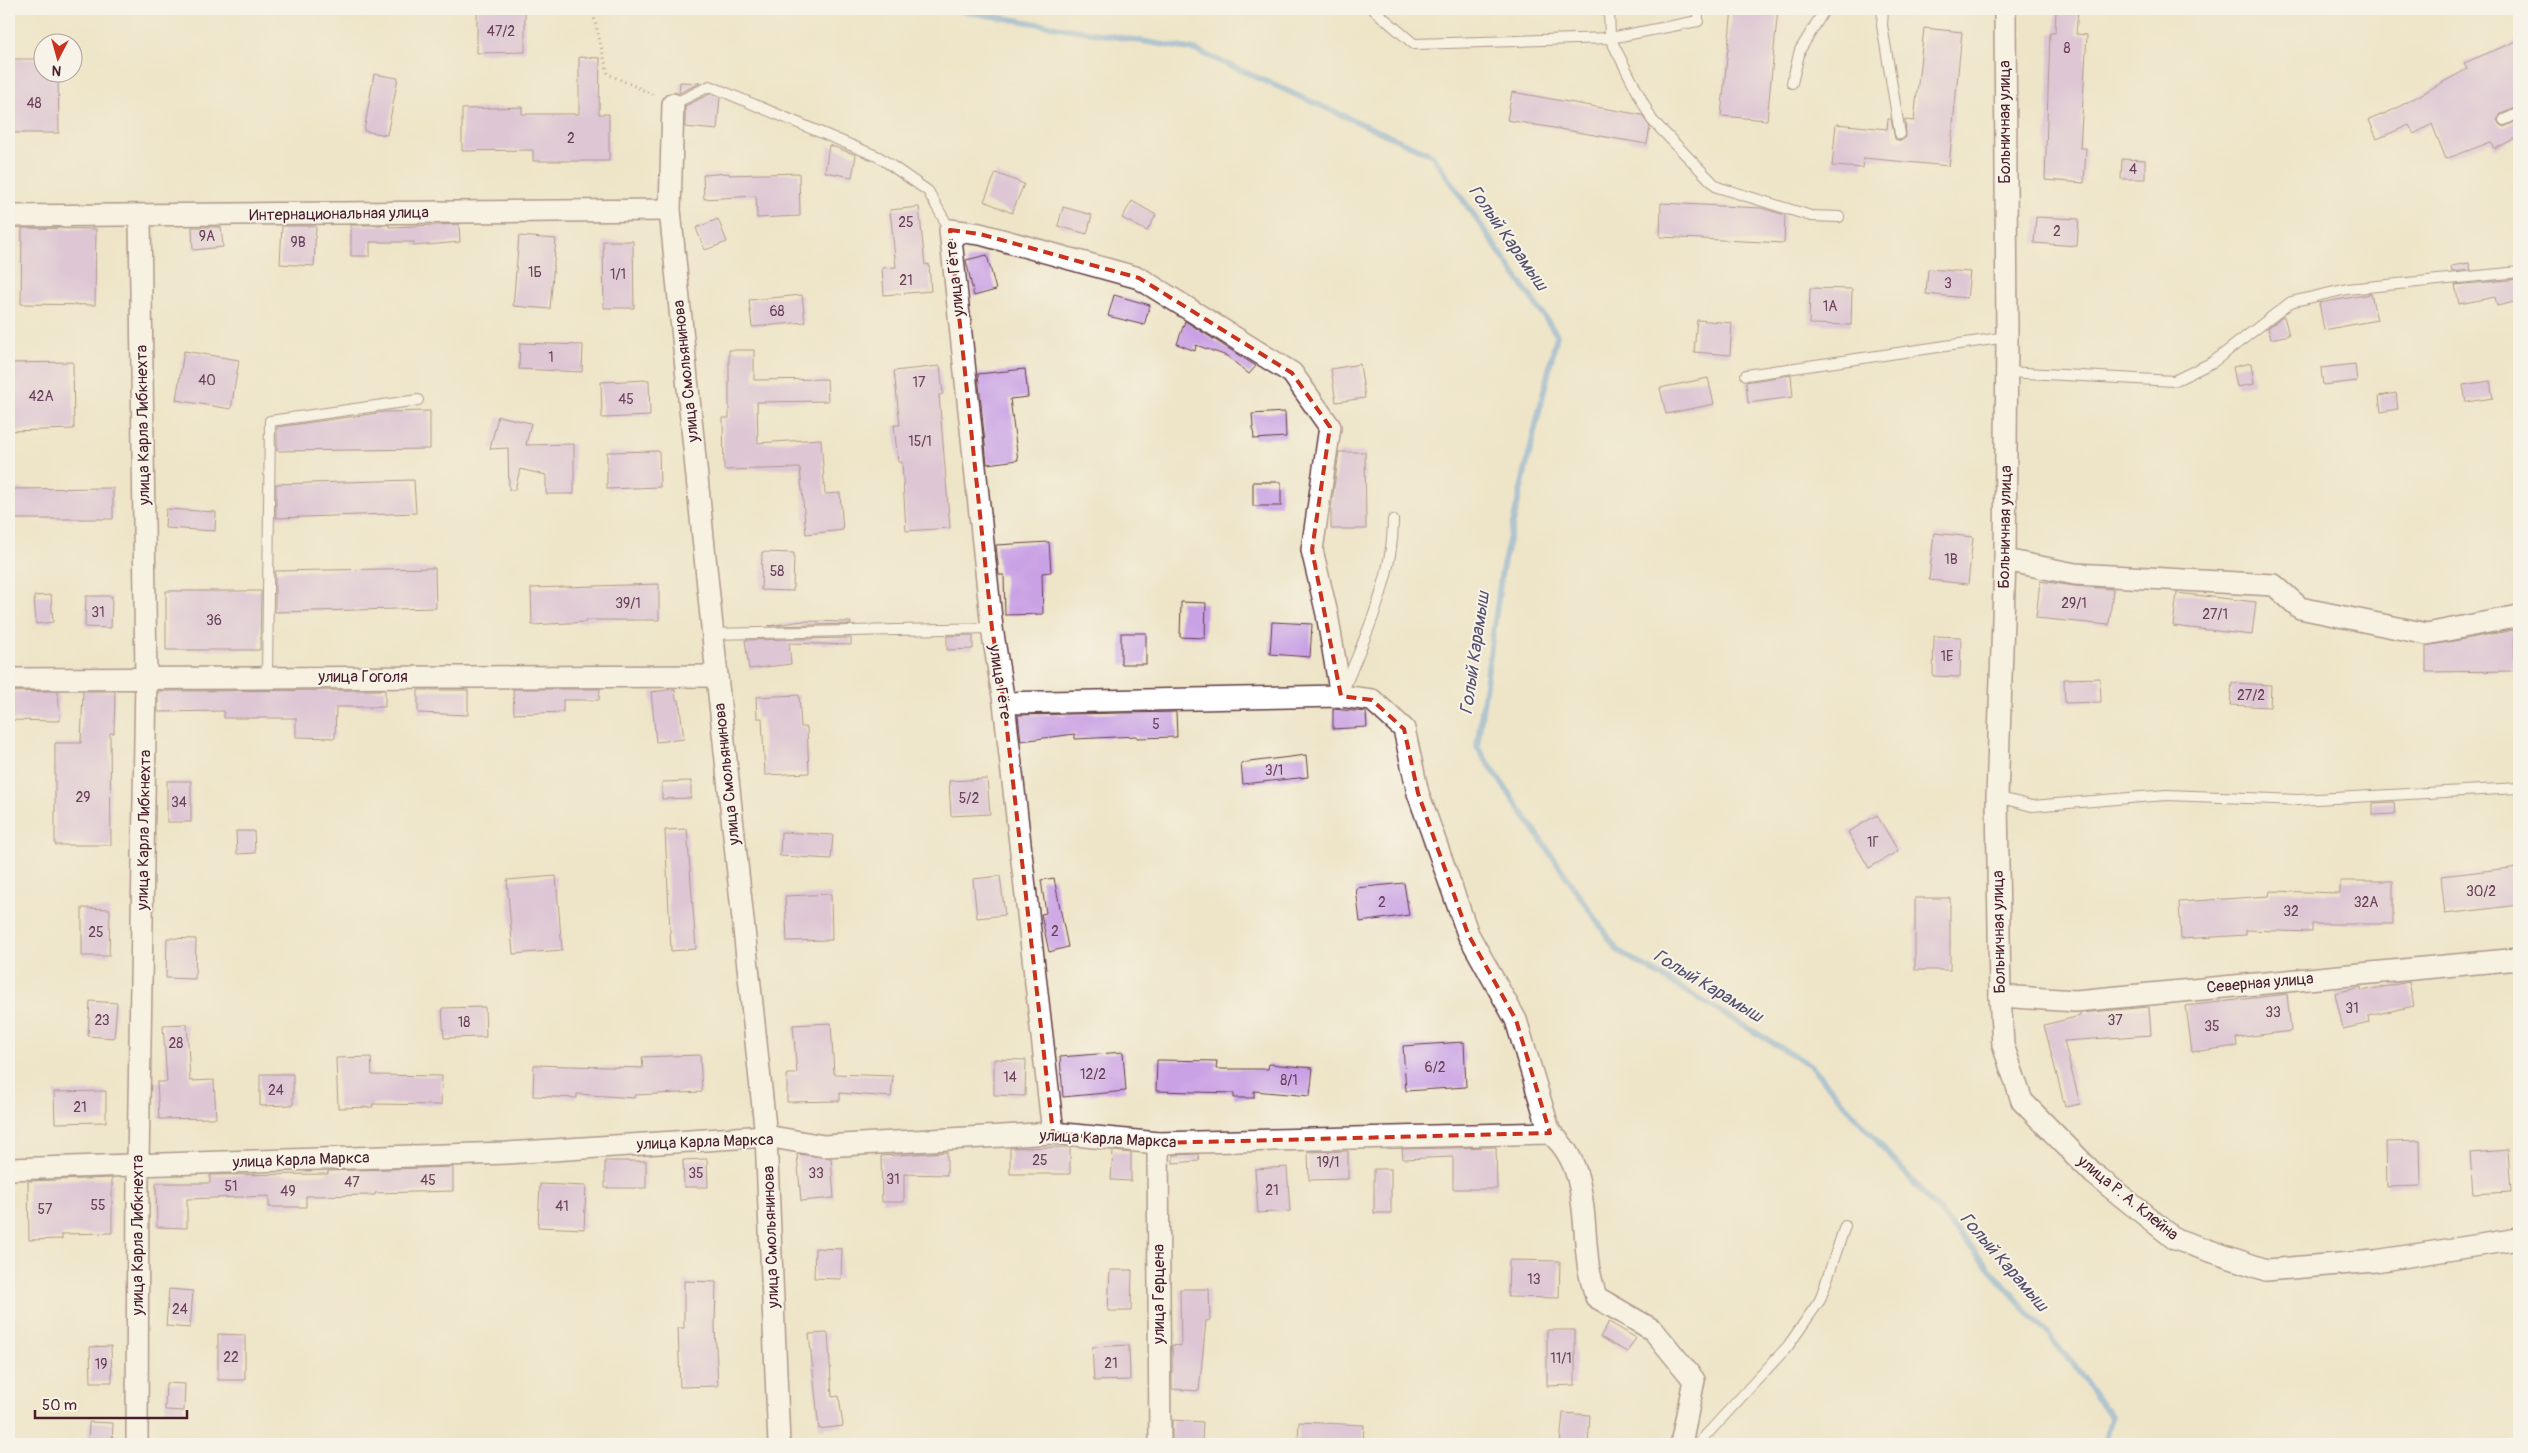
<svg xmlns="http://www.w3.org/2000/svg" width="2528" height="1453" font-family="Pangolin,sans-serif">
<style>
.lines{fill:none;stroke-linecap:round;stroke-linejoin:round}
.stream{stroke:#669dd4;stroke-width:6}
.building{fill:#c9a1e5}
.service-casing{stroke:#633d43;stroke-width:12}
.minor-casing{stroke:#633d43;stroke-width:24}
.path{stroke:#633d43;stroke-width:3;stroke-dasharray:1 4;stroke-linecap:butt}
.service{stroke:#fff;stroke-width:10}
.minor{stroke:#fff;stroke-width:21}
.marked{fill:none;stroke:#c8321e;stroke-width:4;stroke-dasharray:10 6;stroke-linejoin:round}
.labels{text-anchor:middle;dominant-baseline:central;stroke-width:4;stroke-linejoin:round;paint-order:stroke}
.number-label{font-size:14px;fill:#6a405a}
.street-label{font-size:16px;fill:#4a1f2b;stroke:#f7f3e8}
.water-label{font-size:18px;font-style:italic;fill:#55516f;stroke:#f7f3e8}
</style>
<rect width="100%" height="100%" fill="#f7f3e8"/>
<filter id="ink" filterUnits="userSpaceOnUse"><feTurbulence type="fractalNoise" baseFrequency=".02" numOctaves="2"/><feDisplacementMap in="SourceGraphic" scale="10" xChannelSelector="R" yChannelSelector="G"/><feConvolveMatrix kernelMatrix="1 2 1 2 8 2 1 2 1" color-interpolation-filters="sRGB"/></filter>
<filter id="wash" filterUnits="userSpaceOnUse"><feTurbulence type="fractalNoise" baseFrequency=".0096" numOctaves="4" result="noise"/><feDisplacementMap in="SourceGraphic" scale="20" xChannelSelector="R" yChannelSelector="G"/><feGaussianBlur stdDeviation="1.12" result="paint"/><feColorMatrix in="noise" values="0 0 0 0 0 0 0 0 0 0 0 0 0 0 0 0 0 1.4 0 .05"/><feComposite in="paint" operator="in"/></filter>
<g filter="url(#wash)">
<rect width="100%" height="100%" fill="#eee5c9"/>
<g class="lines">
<!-- stream -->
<polyline class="stream" points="950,9 1195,50 1432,155 1557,335 1502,570 1477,747 1617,950 1810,1065 2073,1363 2111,1418 2105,1444"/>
</g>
<g id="blocks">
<!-- building -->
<g class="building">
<polygon points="477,9 525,9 525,52 477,53"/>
<polygon points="1732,9 1778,9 1767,120 1721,116"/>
<polygon points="2056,9 2078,9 2076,34 2087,35 2080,148 2086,148 2084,183 2045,180 2050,33 2055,33"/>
<polygon points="1924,28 1962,32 1949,166 1864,158 1863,168 1832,166 1836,124 1887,129 1888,119 1891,119 1895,139 1901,141 1906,137 1905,120 1914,121"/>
<polygon points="2519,40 2519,106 2501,114 2497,120 2500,125 2504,127 2519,120 2519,136 2495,149 2491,142 2446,159 2432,124 2414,134 2409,125 2377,139 2369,120 2393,110 2467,69 2464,63"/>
<polygon points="579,57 600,58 599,114 609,114 609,161 533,161 533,150 462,151 462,109 522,107 522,114 579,114"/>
<polygon points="9,59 42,59 42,72 58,72 59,133 9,133"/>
<polygon points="374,74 398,78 387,135 364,131"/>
<polygon points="680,82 700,83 679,93"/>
<polygon points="1512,92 1642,115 1650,127 1647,144 1507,120"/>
<polygon points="710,94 720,97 717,130 685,127 685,106"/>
<polygon points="829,145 856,155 852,177 825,172"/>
<polygon points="2122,159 2145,160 2145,179 2121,179"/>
<polygon points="729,173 729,175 799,173 800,216 757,218 756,196 704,199 703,175"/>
<polygon points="996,173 1024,184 1012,213 984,201"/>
<polygon points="1132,201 1156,215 1147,231 1122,218"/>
<polygon points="1661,203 1761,208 1785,215 1784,243 1660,237"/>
<polygon points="919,207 925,265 929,264 931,291 884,295 882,268 896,267 890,210"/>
<polygon points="1063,207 1092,215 1087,234 1058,226"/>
<polygon points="2036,217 2079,219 2077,246 2034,243"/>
<polygon points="718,219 727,242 705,250 696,228"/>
<polygon points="459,224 460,242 414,246 414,242 370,242 370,256 351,256 351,225 389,225 389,227"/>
<polygon points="282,226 316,226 314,266 280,264"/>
<polygon points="192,227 221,227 223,247 193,250"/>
<polygon points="22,228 96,229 95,305 21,304"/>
<polygon points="519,236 556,239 550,309 513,306"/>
<polygon points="603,241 633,241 634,308 604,308"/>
<polygon points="987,255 996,290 974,296 966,260"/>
<polygon points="2469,263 2471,270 2452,272 2451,266"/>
<polygon points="1928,269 1970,272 1967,298 1926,294"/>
<polygon points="2519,279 2519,301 2497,306 2495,297 2459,304 2455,285"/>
<polygon points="1810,288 1852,289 1851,325 1809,324"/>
<polygon points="2371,294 2377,320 2324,330 2319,303"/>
<polygon points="802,295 805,322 752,327 749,300"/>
<polygon points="1114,295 1150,305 1144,325 1108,316"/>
<polygon points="2284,316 2289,335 2271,339 2268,328"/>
<polygon points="1697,320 1732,323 1730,355 1694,352"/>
<polygon points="1185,321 1256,366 1249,374 1227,356 1196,345 1195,351 1177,344"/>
<polygon points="520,343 583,345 582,372 519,369"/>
<polygon points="729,350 754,350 754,380 827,379 828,401 757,402 758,443 821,439 825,494 840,493 843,530 806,534 800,468 724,470 723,418 729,418"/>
<polygon points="184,351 239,360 231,409 176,400"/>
<polygon points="73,362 74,429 9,431 9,363"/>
<polygon points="2251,363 2254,384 2237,387 2233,367"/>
<polygon points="1360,364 1365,398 1336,402 1331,369"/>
<polygon points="2355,364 2357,381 2323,385 2321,368"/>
<polygon points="940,366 943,394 939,395 950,528 906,531 902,462 898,462 894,425 900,425 894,371"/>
<polygon points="1025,369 1028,397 1010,399 1018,460 987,464 978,374"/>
<polygon points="1791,375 1793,397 1748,403 1746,382"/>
<polygon points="1708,378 1714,404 1666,414 1660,388"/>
<polygon points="649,380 650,416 602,418 601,382"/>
<polygon points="2490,381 2493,398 2466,402 2463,385"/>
<polygon points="2396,393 2398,409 2381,412 2379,396"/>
<polygon points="430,411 430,449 277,451 277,427 385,412"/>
<polygon points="1285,412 1286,437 1254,439 1252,414"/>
<polygon points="498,416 531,423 526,445 574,444 574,494 546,494 546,475 520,469 515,490 509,490 508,448 490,449"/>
<polygon points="659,451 660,487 607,489 607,452"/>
<polygon points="1339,452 1365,452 1366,529 1331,529 1331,509"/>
<polygon points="414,480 416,513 276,518 276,484"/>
<rect x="1253" y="482" width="28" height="24"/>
<polygon points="113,488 113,519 9,519 9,489"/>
<polygon points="166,509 216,512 215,531 165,528"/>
<polygon points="1934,533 1973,537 1968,584 1929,580"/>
<polygon points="1049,542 1051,572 1042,573 1043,614 1005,615 1004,575 999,575 996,545"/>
<polygon points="762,552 794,553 793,591 761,590"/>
<polygon points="435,568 436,608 275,612 275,571"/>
<polygon points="2040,581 2074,586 2113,589 2109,625 2036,618"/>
<polygon points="659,584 659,620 586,620 586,622 532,625 531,588"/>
<polygon points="166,591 261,591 260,650 166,650"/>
<polygon points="2177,593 2256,602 2252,635 2173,626"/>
<polygon points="51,595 53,622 36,624 34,596"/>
<polygon points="86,596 112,596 111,628 85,627"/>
<polygon points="1181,602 1206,603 1205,638 1180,637"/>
<polygon points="803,621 851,622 851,624 768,626"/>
<polygon points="1272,622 1312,624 1310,657 1270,654"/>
<polygon points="2514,630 2515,671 2426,672 2426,646"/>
<rect x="1121" y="633" width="25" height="31"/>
<polygon points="973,635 973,649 947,650 947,636"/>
<polygon points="1934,636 1961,637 1960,677 1933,676"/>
<polygon points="851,638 851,645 789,643 791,664 749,669 745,640"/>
<polygon points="2100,678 2101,702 2065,703 2064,679"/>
<polygon points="2232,683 2271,685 2270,707 2230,705"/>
<polygon points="513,689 600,689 599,700 563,700 563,712 514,714"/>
<polygon points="675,689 676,700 679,700 684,739 656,742 651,692"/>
<polygon points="385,690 385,707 336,707 335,738 296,737 296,718 224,718 224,711 158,712 158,691"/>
<polygon points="418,690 468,690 468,715 418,713"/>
<polygon points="83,691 115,691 114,733 110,733 111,845 55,845 55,743 81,743"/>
<polygon points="9,692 58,691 60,721 9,720"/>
<polygon points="799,695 801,727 807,727 809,773 765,775 762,718 757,718 756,697"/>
<polygon points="1333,709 1366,712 1367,727 1333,729"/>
<polygon points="1176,712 1177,737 1137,738 1137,736 1075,739 1075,734 1021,741 1018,715"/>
<polygon points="1306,755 1308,777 1243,784 1241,763"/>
<polygon points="987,779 990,814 951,816 949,781"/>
<rect x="167" y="781" width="24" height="41"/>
<polygon points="691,781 691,798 662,799 662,782"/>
<polygon points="2394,802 2395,814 2373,815 2373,803"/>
<polygon points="1877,815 1898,851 1869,868 1848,832"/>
<polygon points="687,829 696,949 671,951 665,830"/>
<polygon points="236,831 254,831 255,853 237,854"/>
<polygon points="781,832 833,835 831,859 780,856"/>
<polygon points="2519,867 2519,905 2445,914 2441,876"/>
<polygon points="556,876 562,950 513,954 507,880"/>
<polygon points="1000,876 1005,915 977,918 973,879"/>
<polygon points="1054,878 1068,947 1049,952 1041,914 1046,913 1041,880"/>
<polygon points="2340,881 2393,881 2393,924 2312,924 2312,932 2246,930 2246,935 2181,939 2179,902 2269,896 2270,891 2340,893"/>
<polygon points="1404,883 1409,915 1360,922 1356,888"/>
<polygon points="831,894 832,940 787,941 785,896"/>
<rect x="1915" y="898" width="35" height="72"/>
<polygon points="82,908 110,909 109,956 82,956"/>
<polygon points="167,938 196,939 195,979 166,978"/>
<polygon points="2409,982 2414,1006 2368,1016 2369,1023 2343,1029 2335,993 2361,987 2362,991"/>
<polygon points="2287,994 2291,1031 2236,1038 2237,1046 2192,1052 2186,1006"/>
<polygon points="90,1001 117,1003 114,1038 88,1036"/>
<polygon points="485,1007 486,1037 444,1038 442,1008"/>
<polygon points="2149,1007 2151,1035 2064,1041 2080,1104 2065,1107 2044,1025 2080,1016 2080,1013"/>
<polygon points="831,1023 834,1074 893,1076 891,1097 840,1093 840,1101 787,1102 787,1074 797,1074 793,1025"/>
<polygon points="187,1024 190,1081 214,1080 216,1118 159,1119 157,1082 167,1082 163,1025"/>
<polygon points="1464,1042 1466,1087 1406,1091 1403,1046"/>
<polygon points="1123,1052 1126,1091 1063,1097 1060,1057"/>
<polygon points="700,1055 702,1092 635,1095 634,1098 577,1094 577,1098 533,1096 534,1065 643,1068 642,1057"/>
<polygon points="371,1057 372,1075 442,1076 441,1105 372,1104 373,1107 338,1108 336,1058"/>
<polygon points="994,1059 1026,1060 1025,1096 994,1095"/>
<polygon points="1157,1060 1217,1061 1216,1069 1268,1069 1269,1064 1313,1068 1310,1096 1254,1091 1254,1098 1234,1098 1234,1093 1156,1091"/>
<polygon points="260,1074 293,1074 293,1105 260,1106"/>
<polygon points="106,1091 106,1122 55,1123 54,1092"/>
<polygon points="2420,1141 2421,1186 2387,1187 2386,1142"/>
<polygon points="1070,1147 1070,1174 1010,1174 1010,1148"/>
<polygon points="1496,1147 1497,1189 1453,1189 1453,1157 1403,1159 1402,1149"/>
<polygon points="2508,1150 2511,1192 2473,1194 2470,1153"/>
<polygon points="1113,1151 1131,1153 1131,1181 1111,1180"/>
<polygon points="1348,1151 1348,1179 1309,1180 1308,1152"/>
<polygon points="947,1152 947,1175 904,1174 904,1202 882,1202 881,1156"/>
<polygon points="797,1154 831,1158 834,1198 801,1201"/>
<polygon points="1198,1154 1199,1161 1173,1163 1173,1155"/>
<polygon points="707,1159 708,1187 684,1187 683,1160"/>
<rect x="605" y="1161" width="41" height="27"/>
<polygon points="453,1167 453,1191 375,1193 375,1195 306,1196 306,1207 269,1207 269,1196 187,1199 187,1228 157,1227 156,1183 210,1183 210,1175 328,1174 328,1171"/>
<polygon points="1287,1167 1290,1211 1258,1213 1255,1169"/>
<rect x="1374" y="1169" width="17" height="44"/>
<polygon points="112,1178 112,1233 62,1234 62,1239 29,1240 28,1181"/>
<polygon points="540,1184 586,1186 584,1229 538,1227"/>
<polygon points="815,1248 842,1249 841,1279 814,1278"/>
<polygon points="1509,1260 1560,1261 1559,1298 1508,1297"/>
<polygon points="1110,1270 1132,1270 1131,1311 1108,1311"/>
<polygon points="684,1281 716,1282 715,1327 718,1386 680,1387 678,1328 684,1328"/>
<polygon points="169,1289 193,1291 190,1328 166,1326"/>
<polygon points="1180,1289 1209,1289 1210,1320 1206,1321 1199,1391 1172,1389 1172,1345 1181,1346"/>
<polygon points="1609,1322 1636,1338 1627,1352 1600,1337"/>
<polygon points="1547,1330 1575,1330 1575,1385 1547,1386"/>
<polygon points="828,1333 832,1397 839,1396 843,1426 819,1429 809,1334"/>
<polygon points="218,1334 245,1335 245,1380 218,1380"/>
<polygon points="1129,1345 1130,1380 1094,1381 1092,1347"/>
<polygon points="111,1346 112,1382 91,1382 90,1347"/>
<polygon points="166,1383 185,1384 184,1411 165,1410"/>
<polygon points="1563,1413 1590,1415 1588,1444 1560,1444"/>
<polygon points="1172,1420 1203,1422 1202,1444 1172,1444"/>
<polygon points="89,1422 113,1423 112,1444 88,1444"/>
<polygon points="1299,1422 1364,1425 1363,1444 1298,1444"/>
</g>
</g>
</g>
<g filter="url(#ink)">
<use href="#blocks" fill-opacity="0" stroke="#633d43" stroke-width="1"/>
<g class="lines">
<!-- service casing -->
<g class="service-casing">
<g id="service">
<polyline points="1373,9 1414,44 1610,38 1652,120 1717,187 1811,216 1839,217"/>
<polyline points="1609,9 1610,38 1698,21 1698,9"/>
<polyline points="1883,9 1882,25 1900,134"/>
<polyline points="1792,83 1800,50 1825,9"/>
<polyline points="673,104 710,86 879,157 928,191 950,230"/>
<polyline points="2504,120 2519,113"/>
<polyline points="2006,372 2174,381 2213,362 2291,302 2347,289 2519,272"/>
<polyline points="1746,375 2007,337"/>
<polyline points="712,634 992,628"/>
<polyline points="267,677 270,421 418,400"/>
<path d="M1344,689c22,-55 49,-109 49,-169"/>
<polyline points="1997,797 2032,806 2166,795 2298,800 2519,788"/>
<polyline points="1698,1444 1788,1346 1820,1300 1845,1226"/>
</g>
</g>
<!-- minor casing -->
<g class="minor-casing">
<g id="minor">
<polyline points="2005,9 2007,337 2005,560 1997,797 2000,996 2003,1045 2022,1101 2094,1174 2175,1239 2266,1270 2375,1261 2519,1239"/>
<polyline points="673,104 670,210 717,676 766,1136 779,1444"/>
<polyline points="9,216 670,210"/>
<polyline points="2005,560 2075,574 2274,585 2300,608 2427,634 2519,616"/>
<polyline points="9,679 717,676"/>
<path d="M1004,703l337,-7 31,4 32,29 14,64 50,141 48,86 34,113c38,30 32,86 38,130 1,11 5,23 8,34l57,33 41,50 -13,64"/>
<polyline points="2000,996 2076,1001 2519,959"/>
<polyline points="1053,1133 1004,703 992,628 950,230 980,234 1139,278 1292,373 1330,427 1312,550 1327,614 1341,696"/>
<polyline points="1158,1143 1160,1444"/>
<polyline points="9,1169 507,1153 766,1136 824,1146 1053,1133 1158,1143 1550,1133"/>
<polyline points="137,1444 138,1165 146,678 140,216"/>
</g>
</g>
<!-- path -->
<polyline class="path" points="592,9 608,74 654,95"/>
<!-- service -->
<use href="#service" class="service"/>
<!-- minor -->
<use href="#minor" class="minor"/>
</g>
</g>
<!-- marked area -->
<path d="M0 0H2528V1453H0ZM950,230l30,4 159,44 153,95 38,54 -18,123 29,146 31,4 32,29 14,64 50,141 48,86 34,113 -392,10 -105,-10 -49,-430 -12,-75z" fill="#eee5c9" fill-opacity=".55" fill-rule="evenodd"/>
<path class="marked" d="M950,230l30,4 159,44 153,95 38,54 -18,123 29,146 31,4 32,29 14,64 50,141 48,86 34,113 -392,10 -105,-10 -49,-430 -12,-75z"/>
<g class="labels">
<!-- number labels -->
<g class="number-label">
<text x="501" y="31">47/2</text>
<text x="2067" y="48">8</text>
<text x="34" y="103">48</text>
<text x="571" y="138">2</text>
<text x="2133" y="169">4</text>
<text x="906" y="222">25</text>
<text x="2057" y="231">2</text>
<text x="207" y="236">9А</text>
<text x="298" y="242">9В</text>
<text x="535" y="272">1Б</text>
<text x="618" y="274">1/1</text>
<text x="906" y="280">21</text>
<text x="1948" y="283">3</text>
<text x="1830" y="306">1А</text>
<text x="777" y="311">68</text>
<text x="551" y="357">1</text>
<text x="207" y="380">40</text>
<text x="919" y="382">17</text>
<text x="41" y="396">42А</text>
<text x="626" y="399">45</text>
<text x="920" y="441">15/1</text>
<text x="1951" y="559">1В</text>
<text x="777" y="571">58</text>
<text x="628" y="603">39/1</text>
<text x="2074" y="603">29/1</text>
<text x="98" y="612">31</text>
<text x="2215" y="614">27/1</text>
<text x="214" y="620">36</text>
<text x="1947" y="656">1Е</text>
<text x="2251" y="695">27/2</text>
<text x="1156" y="724">5</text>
<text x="1274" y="770">3/1</text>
<text x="83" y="797">29</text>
<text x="969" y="798">5/2</text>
<text x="179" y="802">34</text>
<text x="1873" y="842">1Г</text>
<text x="2481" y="891">30/2</text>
<text x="1382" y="902">2</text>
<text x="2366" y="902">32А</text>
<text x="2291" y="911">32</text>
<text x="1055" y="931">2</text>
<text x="96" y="932">25</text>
<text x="2352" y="1008">31</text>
<text x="2273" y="1012">33</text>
<text x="102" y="1020">23</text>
<text x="2115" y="1020">37</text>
<text x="464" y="1022">18</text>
<text x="2212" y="1026">35</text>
<text x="176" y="1043">28</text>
<text x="1435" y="1067">6/2</text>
<text x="1093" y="1074">12/2</text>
<text x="1010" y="1077">14</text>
<text x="1289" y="1080">8/1</text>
<text x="276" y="1090">24</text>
<text x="80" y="1107">21</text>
<text x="1040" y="1160">25</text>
<text x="1328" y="1162">19/1</text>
<text x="696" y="1173">35</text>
<text x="816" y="1173">33</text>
<text x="893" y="1179">31</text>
<text x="428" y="1180">45</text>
<text x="352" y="1182">47</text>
<text x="231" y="1186">51</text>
<text x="1272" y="1190">21</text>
<text x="288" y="1191">49</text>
<text x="98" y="1205">55</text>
<text x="562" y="1206">41</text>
<text x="45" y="1209">57</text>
<text x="1534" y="1279">13</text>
<text x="180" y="1309">24</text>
<text x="231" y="1357">22</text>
<text x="1561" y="1358">11/1</text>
<text x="1111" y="1363">21</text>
<text x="101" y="1364">19</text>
</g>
<!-- street labels -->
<g class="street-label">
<text transform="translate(2005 122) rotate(-90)">Больничная улица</text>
<text transform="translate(339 214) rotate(-1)">Интернациональная улица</text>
<text transform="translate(955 279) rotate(-96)">улица Гёте</text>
<text transform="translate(686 371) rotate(-96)">улица Смольянинова</text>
<text transform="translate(143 425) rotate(-91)">улица Карла Либкнехта</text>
<text transform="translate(2005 527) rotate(-89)">Больничная улица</text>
<text x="363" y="677">улица Гоголя</text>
<text transform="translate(1000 682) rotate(81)">улица Гёте</text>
<text transform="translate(727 774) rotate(-96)">улица Смольянинова</text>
<text transform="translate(144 830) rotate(-89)">улица Карла Либкнехта</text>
<text transform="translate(1999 932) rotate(-91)">Больничная улица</text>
<text transform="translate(2260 983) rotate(-5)">Северная улица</text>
<text transform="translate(1108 1139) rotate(3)">улица Карла Маркса</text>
<text transform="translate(705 1142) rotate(-2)">улица Карла Маркса</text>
<text transform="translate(301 1160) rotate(-2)">улица Карла Маркса</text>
<text transform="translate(2128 1198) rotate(39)">улица Р. А. Клейна</text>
<text transform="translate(138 1235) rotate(-90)">улица Карла Либкнехта</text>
<text transform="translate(771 1237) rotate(-92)">улица Смольянинова</text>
<text transform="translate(1159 1294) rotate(-90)">улица Герцена</text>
</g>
<!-- water labels -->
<g class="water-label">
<text transform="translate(1508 238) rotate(55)">Голый Карамыш</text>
<text transform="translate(1475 653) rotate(-82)">Голый Карамыш</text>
<text transform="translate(1708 986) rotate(31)">Голый Карамыш</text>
<text transform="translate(2004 1262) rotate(49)">Голый Карамыш</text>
</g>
</g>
<!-- margin -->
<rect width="2528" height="1453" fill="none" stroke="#f7f3e8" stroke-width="30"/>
<!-- north arrow -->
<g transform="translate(58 58) rotate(186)"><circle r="24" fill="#f7f3e8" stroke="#b29e9c"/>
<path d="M0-4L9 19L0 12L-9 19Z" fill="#c8321e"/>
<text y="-8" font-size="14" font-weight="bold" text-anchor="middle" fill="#4a1f2b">N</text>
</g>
<!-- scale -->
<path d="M35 1410v8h152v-8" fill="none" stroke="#4a1f2b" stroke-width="2.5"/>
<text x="42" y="1410" font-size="15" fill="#4a1f2b" stroke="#f7f3e8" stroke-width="4" paint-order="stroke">50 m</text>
</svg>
